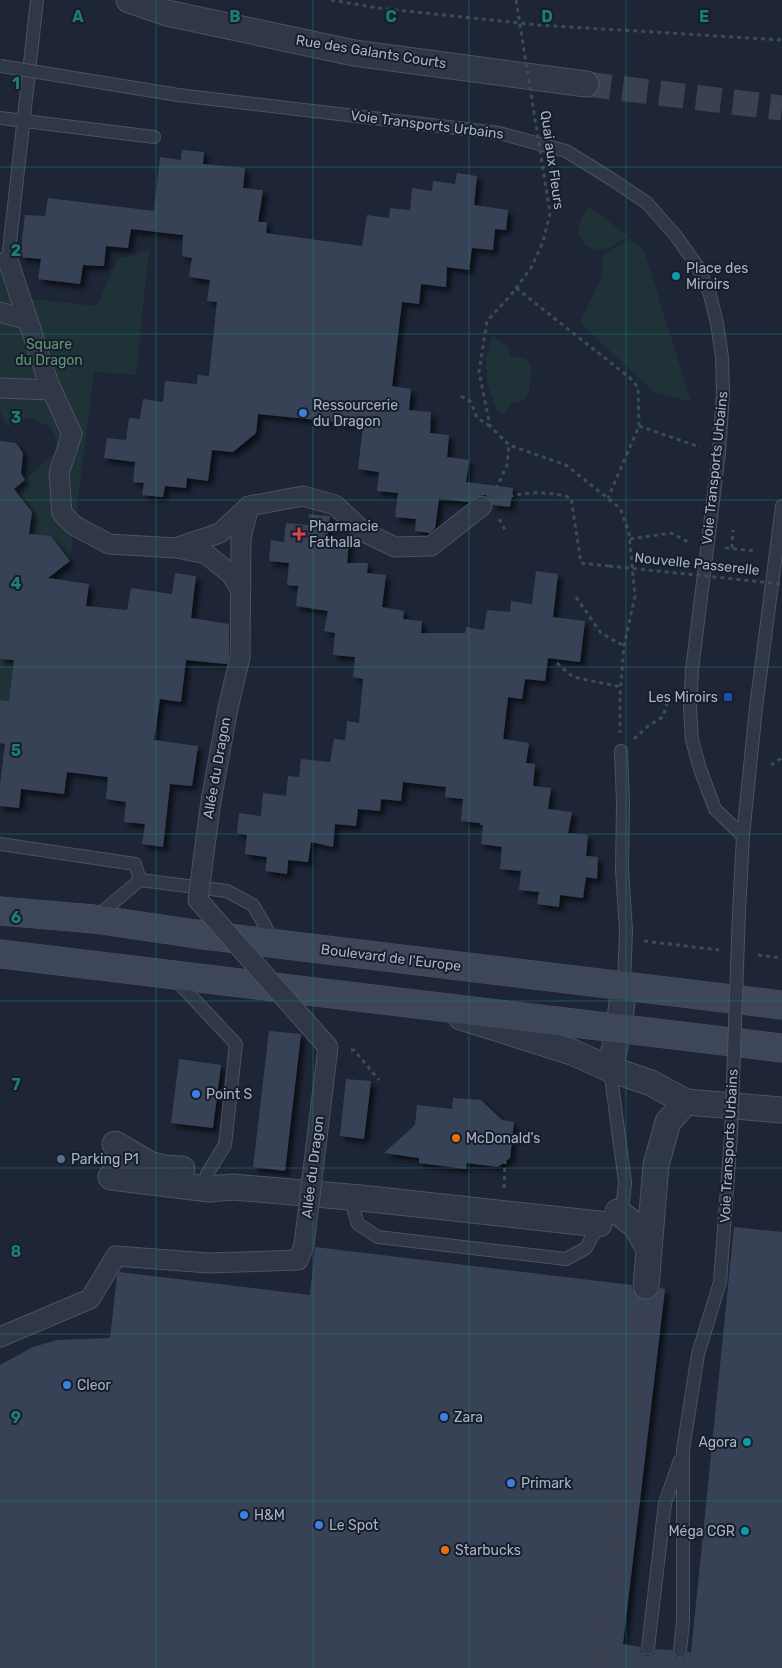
<svg xmlns="http://www.w3.org/2000/svg" width="782" height="1668" font-family="Rubik,sans-serif">
<style>
.green{fill:#1f3237}
.building{fill:#384357;filter:url(#shadow)}
.lines{fill:none;stroke-linecap:round;stroke-linejoin:round}
.minor-tunnel{stroke:#394152;stroke-width:25;stroke-dasharray:25 12;stroke-linecap:butt}
.service-casing{stroke:#4b5262;stroke-width:14}
.pedestrian-casing{stroke:#4b5262;stroke-width:21}
.minor-casing{stroke:#4b5262;stroke-width:27}
.secondary-casing{stroke:#4b5262;stroke-width:29}
.path{stroke:#394e52;stroke-width:3;stroke-dasharray:4 4;stroke-linecap:butt}
.service{stroke:#303747;stroke-width:12}
.pedestrian{stroke:#303747;stroke-width:19}
.minor{stroke:#303747;stroke-width:25}
.secondary{stroke:#3e465a;stroke-width:28}
.service-bridge-casing{stroke:#4b5262;stroke-width:14;stroke-linecap:butt}
.pedestrian-bridge-casing{stroke:#4b5262;stroke-width:21;stroke-linecap:butt}
.path-bridge{stroke:#394e52;stroke-width:3;stroke-dasharray:4 4;stroke-linecap:butt}
.service-bridge{stroke:#303747;stroke-width:12}
.pedestrian-bridge{stroke:#303747;stroke-width:19}
.grid{fill:none;stroke:#1e7c77;stroke-width:1;stroke-opacity:0.55}
.culture-dot{fill:#0f9aa8;stroke:#161d2b;stroke-width:2}
.shop-dot{fill:#3f7fe0;stroke:#161d2b;stroke-width:2}
.health-dot{fill:#e0444e;stroke:#161d2b;stroke-width:2}
.transit-dot{fill:#1a4fb4;stroke:#161d2b;stroke-width:2}
.food-dot{fill:#e8710a;stroke:#161d2b;stroke-width:2}
.service-dot{fill:#5c6f8a;stroke:#161d2b;stroke-width:2}
.labels{text-anchor:middle;dominant-baseline:central;stroke-width:4;stroke-linejoin:round;paint-order:stroke}
.street-label{font-size:14px;fill:#a9b1c4;stroke:#161d2b}
.poi-label{font-size:14px;fill:#a9b1c4;stroke:#161d2b;text-anchor:start}
.park-label{font-size:14px;fill:#609671;stroke:#161d2b}
.grid-label{font-size:16px;text-anchor:middle;font-weight:bold;fill:#1e7c77;stroke:#161d2b;stroke-width:4;stroke-linejoin:round;paint-order:stroke}
</style>
<defs>
<filter id="shadow"><feDropShadow dx="4.5" dy="4.5" stdDeviation="2.5" flood-color="#0009"/></filter>
</defs>
<rect width="100%" height="100%" fill="#1d2536"/>
<!-- green -->
<g class="green">
<path d="M588,206l40,30c-17,12 -22,18 -42,10 -13,-17 -6,-24 2,-40z"/>
<polygon points="629,239 644,250 691,402 654,392 580,323 601,278 603,255"/>
<polygon points="149,250 136,375 94,372 70,561 51,536 29,534 32,512 14,489 59,450 52,428 30,418 8,425 0,412 0,259 14,297 97,306 118,259"/>
<polygon points="492,336 506,345 511,356 526,358 532,367 529,391 524,401 512,403 504,415 497,411 487,382 486,359"/>
<polygon points="0,659 14,660 9,701 0,700"/>
</g>
<!-- building -->
<g class="building">
<polygon points="182,150 204,152 203,164 245,168 243,188 263,190 258,222 267,222 266,233 362,246 367,215 389,218 390,208 410,210 412,188 432,191 433,181 455,184 457,173 477,176 474,205 508,210 506,230 495,229 493,250 472,248 469,270 447,267 446,287 421,284 419,304 402,302 392,386 411,389 409,410 431,412 430,433 449,435 447,457 469,460 466,482 513,488 510,507 493,505 490,499 486,495 481,495 469,502 439,499 435,528 430,533 415,531 416,519 395,517 398,493 377,491 379,472 358,469 363,426 337,422 258,414 256,433 233,452 212,450 208,481 187,478 186,488 165,486 163,497 142,495 144,483 133,482 135,462 104,458 107,438 126,440 129,418 140,419 143,399 163,402 165,381 197,384 198,375 209,376 217,302 207,301 210,280 189,277 192,258 182,256 183,235 131,229 128,248 106,246 104,266 83,265 80,284 38,279 41,259 20,257 25,215 45,216 48,198 154,211 160,157 181,160"/>
<polygon points="0,441 16,443 23,453 21,473 25,480 14,489 32,512 29,534 51,536 70,561 48,578 89,584 86,606 127,610 131,588 172,594 175,573 196,576 191,618 229,624 229,656 227,664 186,660 181,702 160,699 154,740 198,746 192,786 170,784 163,847 142,844 145,824 124,822 126,802 106,799 108,777 67,772 64,794 21,789 19,808 0,806 0,784 5,744 0,743 0,700 9,701 14,660 0,659"/>
<polygon points="309,514 330,516 327,537 349,540 347,563 368,563 367,573 386,575 382,607 404,611 403,619 422,621 421,633 465,633 466,627 484,630 487,610 510,612 511,601 532,604 536,571 558,574 553,617 585,621 580,662 548,658 545,681 525,679 522,699 508,697 503,739 529,743 526,763 535,764 533,786 551,788 548,809 572,812 568,833 588,835 586,856 598,857 597,879 586,877 583,898 560,895 559,907 537,904 539,892 519,890 521,871 500,869 502,847 481,844 483,825 480,825 480,823 461,821 463,799 445,797 446,787 403,782 401,801 381,799 380,811 358,809 356,826 335,824 333,847 311,842 308,862 288,860 287,874 265,871 267,857 245,854 247,835 237,833 239,813 261,816 263,793 286,796 288,776 299,777 301,759 330,762 334,739 345,740 347,721 359,723 363,679 353,677 355,657 333,655 335,633 324,631 328,611 296,606 298,586 287,585 289,563 269,561 271,540 284,542 286,523 308,525"/>
<polygon points="269,1031 301,1034 285,1171 253,1167"/>
<polygon points="179,1059 221,1065 213,1128 171,1123"/>
<polygon points="346,1079 371,1081 364,1139 340,1136"/>
<polygon points="453,1098 481,1100 502,1120 514,1122 510,1158 498,1167 467,1163 466,1169 419,1163 419,1158 384,1153 415,1125 417,1105 452,1109"/>
<polygon points="734,1227 782,1232 782,1668 0,1668 0,1365 33,1347 57,1340 110,1338 117,1276 119,1272 310,1295 315,1247 632,1285 633,1293 637,1297 644,1300 653,1299 657,1295 660,1288 665,1289 623,1644 640,1647 641,1652 647,1656 652,1655 656,1649 672,1650 676,1658 684,1658 688,1652 691,1653"/>
</g>
<g class="lines">
<!-- minor-tunnel -->
<g class="minor-tunnel">
<polyline points="586,84 782,108"/>
<polyline points="601,1668 646,1286"/>
</g>
<!-- service casing -->
<g class="service-casing">
<g id="service">
<polyline points="178,95 499,133 566,151 613,180 647,203 676,236 698,267 710,295 717,323 722,357 723,393 719,453 692,670 690,707 692,740 700,769 715,809 743,836"/>
<polyline points="0,118 154,137"/>
<polyline points="8,260 37,0"/>
<polyline points="621,751 623,802 622,870 626,930 624,985"/>
<polyline points="0,844 135,864 140,880"/>
<polyline points="739,912 743,836 756,708 782,506"/>
<polyline points="95,918 140,880 227,891 253,905 275,943"/>
<polyline points="174,978 236,1044 225,1145 207,1174"/>
<polyline points="350,1197 358,1224 378,1237 566,1259 586,1248 599,1224 618,1212 623,1202 625,1182 610,1069"/>
<polyline points="648,1648 665,1503 680,1460"/>
<polyline points="680,1651 683,1622 683,1450 698,1354 720,1282 731,1136"/>
</g>
</g>
<!-- pedestrian casing -->
<g class="pedestrian-casing">
<g id="pedestrian">
<polyline points="8,260 49,384 72,434 59,473 62,513 75,526 109,544 177,548 206,554 231,574 241,590"/>
<polyline points="0,312 28,320"/>
<polyline points="0,388 52,390"/>
<polyline points="178,547 220,533 249,506"/>
<polyline points="204,853 211,801 228,708 240,657 241,538 249,506 303,496 335,505 364,532 395,547 431,546 482,506"/>
<polyline points="0,1337 90,1299 116,1256 208,1263 298,1260 304,1245"/>
</g>
</g>
<!-- minor casing -->
<g class="minor-casing">
<g id="minor">
<polyline points="129,0 167,13 354,53 586,84"/>
<polyline points="461,1017 572,1052 610,1069 651,1083 686,1102"/>
<polyline points="610,1069 619,1028 624,985"/>
<polyline points="115,1144 149,1164 164,1168 182,1169"/>
<polyline points="111,1177 209,1189 233,1187 361,1198 599,1224"/>
<polyline points="618,1212 636,1226 648,1247"/>
<polyline points="646,1286 656,1165 668,1122 686,1102 782,1110"/>
</g>
</g>
<!-- secondary casing -->
<g class="secondary-casing">
<g id="secondary">
<polyline points="0,911 94,919 196,934 782,1005"/>
<polyline points="0,954 782,1048"/>
</g>
</g>
<!-- path -->
<g class="path">
<polyline points="331,0 378,8 538,25 782,40"/>
<polyline points="550,213 543,242 531,268 511,295 487,321 479,372 490,426 509,445 566,465 620,508 629,533 635,596 624,646 620,695 620,733"/>
<polyline points="516,288 630,378 638,387 639,426 608,498"/>
<polyline points="461,396 471,402 477,418 490,426"/>
<polyline points="639,426 700,447"/>
<polyline points="496,489 507,465 509,445"/>
<path d="M502,499c20,-8 48,-8 69,-1l10,65 28,3"/>
<polyline points="499,519 505,530"/>
<polyline points="630,539 671,533 690,543"/>
<polyline points="725,548 757,551"/>
<polyline points="732,548 733,530"/>
<polyline points="576,597 601,633 624,646"/>
<polyline points="557,663 573,677 621,687"/>
<polyline points="634,739 648,726 663,717 667,703"/>
<polyline points="771,765 782,758"/>
<polyline points="644,941 719,950"/>
<polyline points="758,955 782,958"/>
<polyline points="351,1050 354,1050 379,1080"/>
<polyline points="504,1188 505,1161"/>
</g>
<!-- service -->
<use href="#service" class="service"/>
<!-- pedestrian -->
<use href="#pedestrian" class="pedestrian"/>
<!-- minor -->
<use href="#minor" class="minor"/>
<!-- secondary -->
<use href="#secondary" class="secondary"/>
<!-- service-bridge casing -->
<g class="service-bridge-casing">
<g id="service-bridge">
<polyline points="0,66 178,95"/>
<polyline points="731,1136 739,912"/>
</g>
</g>
<!-- pedestrian-bridge casing -->
<g class="pedestrian-bridge-casing">
<polyline id="pedestrian-bridge" points="204,853 198,900 328,1047 304,1245"/>
</g>
<!-- path-bridge -->
<g class="path-bridge">
<polyline points="516,0 550,213"/>
<polyline points="609,566 782,584"/>
</g>
<!-- service-bridge -->
<use href="#service-bridge" class="service-bridge"/>
<!-- pedestrian-bridge -->
<use href="#pedestrian-bridge" class="pedestrian-bridge"/>
</g>
<!-- grid -->
<path class="grid" d="M156,0v1668M313,0v1668M469,0v1668M626,0v1668M0,167h782M0,334h782M0,500h782M0,667h782M0,834h782M0,1001h782M0,1168h782M0,1334h782M0,1501h782"/>
<!-- markers -->
<g class="culture-dot">
<circle cx="676" cy="276" r="5"/>
<circle cx="747" cy="1442" r="5"/>
<circle cx="745" cy="1531" r="5"/>
</g>
<g class="shop-dot">
<circle cx="303" cy="413" r="5"/>
<circle cx="196" cy="1094" r="5"/>
<circle cx="67" cy="1385" r="5"/>
<circle cx="444" cy="1417" r="5"/>
<circle cx="511" cy="1483" r="5"/>
<circle cx="244" cy="1515" r="5"/>
<circle cx="319" cy="1525" r="5"/>
</g>
<path class="health-dot" d="M296.5 526.5h5v5h5v5h-5v5h-5v-5h-5v-5h5z"/>
<rect class="transit-dot" x="723" y="692" width="10" height="10" rx="2.5"/>
<g class="food-dot">
<circle cx="456" cy="1138" r="5"/>
<circle cx="445" cy="1550" r="5"/>
</g>
<circle class="service-dot" cx="61" cy="1159" r="5"/>
<g class="labels">
<!-- street labels -->
<g class="street-label">
<text transform="translate(371 52) rotate(9)">Rue des Galants Courts</text>
<text transform="translate(427 125) rotate(7)">Voie Transports Urbains</text>
<text transform="translate(552 160) rotate(82)">Quai aux Fleurs</text>
<text transform="translate(715 468) rotate(-84)">Voie Transports Urbains</text>
<text transform="translate(697 564) rotate(6)">Nouvelle Passerelle</text>
<text transform="translate(217 768) rotate(-80)">Allée du Dragon</text>
<text transform="translate(391 958) rotate(7)">Boulevard de l'Europe</text>
<text transform="translate(729 1146) rotate(-87)">Voie Transports Urbains</text>
<text transform="translate(313 1167) rotate(-83)">Allée du Dragon</text>
</g>
<!-- poi labels -->
<g class="poi-label">
<text x="686" y="268">Place des<tspan x="686" dy="16">Miroirs</tspan></text>
<text x="313" y="405">Ressourcerie<tspan x="313" dy="16">du Dragon</tspan></text>
<text x="309" y="526">Pharmacie<tspan x="309" dy="16">Fathalla</tspan></text>
<text x="718" y="697" text-anchor="end">Les Miroirs</text>
<text x="206" y="1094">Point S</text>
<text x="466" y="1138">McDonald's</text>
<text x="71" y="1159">Parking P1</text>
<text x="77" y="1385">Cleor</text>
<text x="454" y="1417">Zara</text>
<text x="737" y="1442" text-anchor="end">Agora</text>
<text x="521" y="1483">Primark</text>
<text x="254" y="1515">H&amp;M</text>
<text x="329" y="1525">Le Spot</text>
<text x="735" y="1531" text-anchor="end">Méga CGR</text>
<text x="455" y="1550">Starbucks</text>
</g>
<!-- park labels -->
<g class="park-label">
<text x="49" y="344">Square<tspan x="49" dy="16">du Dragon</tspan></text>
</g>
</g>
<g class="grid-label">
<text x="78" y="22">A</text>
<text x="235" y="22">B</text>
<text x="391" y="22">C</text>
<text x="547" y="22">D</text>
<text x="704" y="22">E</text>
<text x="16" y="89">1</text>
<text x="16" y="256">2</text>
<text x="16" y="423">3</text>
<text x="16" y="589">4</text>
<text x="16" y="756">5</text>
<text x="16" y="923">6</text>
<text x="16" y="1090">7</text>
<text x="16" y="1257">8</text>
<text x="16" y="1423">9</text>
</g>
</svg>
